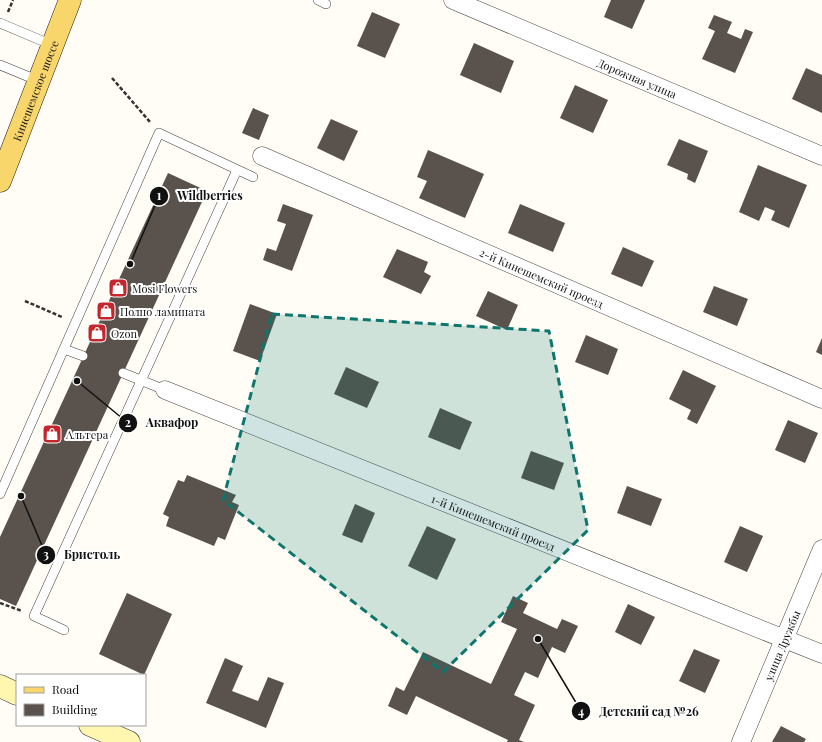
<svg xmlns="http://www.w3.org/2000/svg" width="822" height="742" font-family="'Playfair Display',serif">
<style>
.building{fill:#5a524d}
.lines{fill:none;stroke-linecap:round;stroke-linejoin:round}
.lane-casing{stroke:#444;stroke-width:10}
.street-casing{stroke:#444;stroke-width:19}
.secondary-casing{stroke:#333;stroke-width:23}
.primary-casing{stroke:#222;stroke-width:23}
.path{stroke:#333;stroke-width:2.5;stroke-dasharray:4 2;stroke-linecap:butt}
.lane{stroke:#fff;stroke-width:9}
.street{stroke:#fff;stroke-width:18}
.secondary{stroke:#fff6b0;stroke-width:22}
.primary{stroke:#f9d66b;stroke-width:22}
.marked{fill:#0f766e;fill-opacity:0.2;stroke:#0f766e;stroke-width:3;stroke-dasharray:8 5;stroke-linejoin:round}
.labels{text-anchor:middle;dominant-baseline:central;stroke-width:4;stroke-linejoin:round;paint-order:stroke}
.street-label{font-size:11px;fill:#111;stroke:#fff}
.poi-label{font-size:11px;fill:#111;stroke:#fff;text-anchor:start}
.leader{fill:none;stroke:#111;stroke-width:1.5}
.callout-dot{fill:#111;stroke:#fff;stroke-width:1.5}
.mark-label{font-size:12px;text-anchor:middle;font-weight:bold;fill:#fff}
.callout-label{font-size:12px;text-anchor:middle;font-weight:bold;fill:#111;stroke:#fff;stroke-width:4;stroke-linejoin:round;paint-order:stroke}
</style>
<rect width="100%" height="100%" fill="#fffdf5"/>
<!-- building -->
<g class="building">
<polygon points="611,0 645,0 632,29 604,17"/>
<polygon points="372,12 400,24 385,58 357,46"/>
<polygon points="714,15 732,22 727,33 741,39 745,29 753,32 735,73 702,59 715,31 708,28"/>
<polygon points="474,43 514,61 501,93 460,75"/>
<polygon points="806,68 822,75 822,113 792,99"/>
<polygon points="575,85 608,100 593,133 560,118"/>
<polygon points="253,108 269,115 259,140 242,133"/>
<polygon points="331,119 358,131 344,161 317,148"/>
<polygon points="679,139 708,151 695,183 687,179 688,174 667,165"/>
<polygon points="428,150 484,174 465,218 419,198 427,181 417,177"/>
<polygon points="758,165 807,185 789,228 771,220 775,211 765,207 759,221 739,212"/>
<polygon points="168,173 207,191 16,606 0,599 0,537"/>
<polygon points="283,204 313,215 292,271 263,260 267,248 276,251 286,224 277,221"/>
<polygon points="520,204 565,223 553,252 508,233"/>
<polygon points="623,247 654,261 642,287 611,274"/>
<polygon points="397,249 428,262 424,272 431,276 421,294 383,277"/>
<polygon points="714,286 748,299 737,326 703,312"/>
<polygon points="488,291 518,305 507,330 476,316"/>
<polygon points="250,304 277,314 260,361 233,351"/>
<polygon points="586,335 618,349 608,375 575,362"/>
<polygon points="822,338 822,355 816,352"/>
<polygon points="346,367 379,382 367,408 334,394"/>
<polygon points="683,370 716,386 697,424 687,419 691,410 669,399"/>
<polygon points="440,408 472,422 460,450 428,437"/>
<polygon points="788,420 818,433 805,463 775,450"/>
<polygon points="531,451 564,463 554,490 521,478"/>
<polygon points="187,475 236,495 232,502 239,505 225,540 218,537 214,546 166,526 169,517 163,514 178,480 184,482"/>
<polygon points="627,486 662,499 651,526 617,513"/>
<polygon points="355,504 375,513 362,543 342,535"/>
<polygon points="427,526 456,539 437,580 408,566"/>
<polygon points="740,526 763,536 747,572 724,562"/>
<polygon points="127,593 172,614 144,675 99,654"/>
<polygon points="513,596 528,603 523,613 557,629 562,619 578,626 565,653 552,647 538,678 525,672 514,695 535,705 519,740 524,742 507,742 508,740 416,696 407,715 388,706 396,687 404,691 423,652 491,684 517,629 501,622"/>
<polygon points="628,604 655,617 641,645 615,632"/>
<polygon points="694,649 720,660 705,693 679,681"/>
<polygon points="225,658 243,666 232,691 258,701 268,677 284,683 266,728 206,703"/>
<polygon points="781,726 806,739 804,742 772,742"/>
</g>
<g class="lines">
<!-- lane casing -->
<g class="lane-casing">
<g id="lane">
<polyline points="318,0 326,4"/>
<polyline points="0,23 52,45"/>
<polyline points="0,65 39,81"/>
<polyline points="64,349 83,356"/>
<polyline points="123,373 165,390"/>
<polyline points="0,494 159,133 253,177"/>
<polyline points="64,630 34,616 237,170"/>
</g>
</g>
<!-- street casing -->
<g class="street-casing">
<g id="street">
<path id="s1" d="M453,0l369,156"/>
<path id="s2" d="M262,156l560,243"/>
<path id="s3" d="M165,390l657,264"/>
<path id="s4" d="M741,742l81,-193"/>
</g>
</g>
<!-- secondary casing -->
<g class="secondary-casing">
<g id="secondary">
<polyline points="0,686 17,694"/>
<polyline points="90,725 129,742"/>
</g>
</g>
<!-- primary casing -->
<g class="primary-casing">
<g id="primary">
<path id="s5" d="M0,181l70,-181"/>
</g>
</g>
<!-- path -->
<g class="path">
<polyline points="8,12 13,0"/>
<polyline points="112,78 150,122"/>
<polyline points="25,301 62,317"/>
<polyline points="0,603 22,611"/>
</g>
<!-- lane -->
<use href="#lane" class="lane"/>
<!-- street -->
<use href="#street" class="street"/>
<!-- secondary -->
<use href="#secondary" class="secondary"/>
<!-- primary -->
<use href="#primary" class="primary"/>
</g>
<!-- marked area -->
<path class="marked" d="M272,314l277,17 39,199 -145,142 -220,-172z"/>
<!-- icons -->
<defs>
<g id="shop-square" transform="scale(1)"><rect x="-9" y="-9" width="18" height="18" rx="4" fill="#c4262e" stroke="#fff"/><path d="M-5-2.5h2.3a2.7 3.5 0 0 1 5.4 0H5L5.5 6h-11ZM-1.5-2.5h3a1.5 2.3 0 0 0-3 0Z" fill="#fff"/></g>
</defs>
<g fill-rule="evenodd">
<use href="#shop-square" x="118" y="288"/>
<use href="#shop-square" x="106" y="311"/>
<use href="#shop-square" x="97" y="333"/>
<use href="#shop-square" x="52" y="434"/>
</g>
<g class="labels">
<!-- street labels -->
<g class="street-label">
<text stroke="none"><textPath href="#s1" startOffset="200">Дорожная улица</textPath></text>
<text stroke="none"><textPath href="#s5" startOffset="97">Кинешемское шоссе</textPath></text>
<text stroke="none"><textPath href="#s2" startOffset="305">2-й Кинешемский проезд</textPath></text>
<text stroke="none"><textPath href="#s3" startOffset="354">1-й Кинешемский проезд</textPath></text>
<text stroke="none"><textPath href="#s4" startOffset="105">улица Дружбы</textPath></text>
</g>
<!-- poi labels -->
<g class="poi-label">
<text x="132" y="288">Mosi Flowers</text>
<text x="120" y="311">Полно ламината</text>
<text x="111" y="333">Ozon</text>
<text x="66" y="434">Альтера</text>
</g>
</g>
<!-- callouts -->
<path class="leader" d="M130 264L159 196M77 381L128 423M21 496L46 555M538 639L581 711"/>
<g class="callout-dot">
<circle cx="130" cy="264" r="4"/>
<circle cx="77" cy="381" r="4"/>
<circle cx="21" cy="496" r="4"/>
<circle cx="538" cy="639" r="4"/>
<circle cx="159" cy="196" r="10"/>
<circle cx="128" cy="423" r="10"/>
<circle cx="46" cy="555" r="10"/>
<circle cx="581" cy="711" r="10"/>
</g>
<g class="mark-label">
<text x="159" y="200">1</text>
<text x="128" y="427">2</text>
<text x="46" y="559">3</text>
<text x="581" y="716">4</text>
</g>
<g class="callout-label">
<text x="210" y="200">Wildberries</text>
<text x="172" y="427">Аквафор</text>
<text x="92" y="559">Бристоль</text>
<text x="649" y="716">Детский сад №26</text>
</g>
<!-- legend -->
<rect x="16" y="674" width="130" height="52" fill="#ffffff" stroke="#a0a0a0"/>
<rect x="24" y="687" width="20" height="6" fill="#f9d66b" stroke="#a0a0a0"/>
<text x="52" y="694" font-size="12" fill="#111111">Road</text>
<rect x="24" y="704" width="20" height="12" fill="#5a524d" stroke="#a0a0a0"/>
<text x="52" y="714" font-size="12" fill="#111111">Building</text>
</svg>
